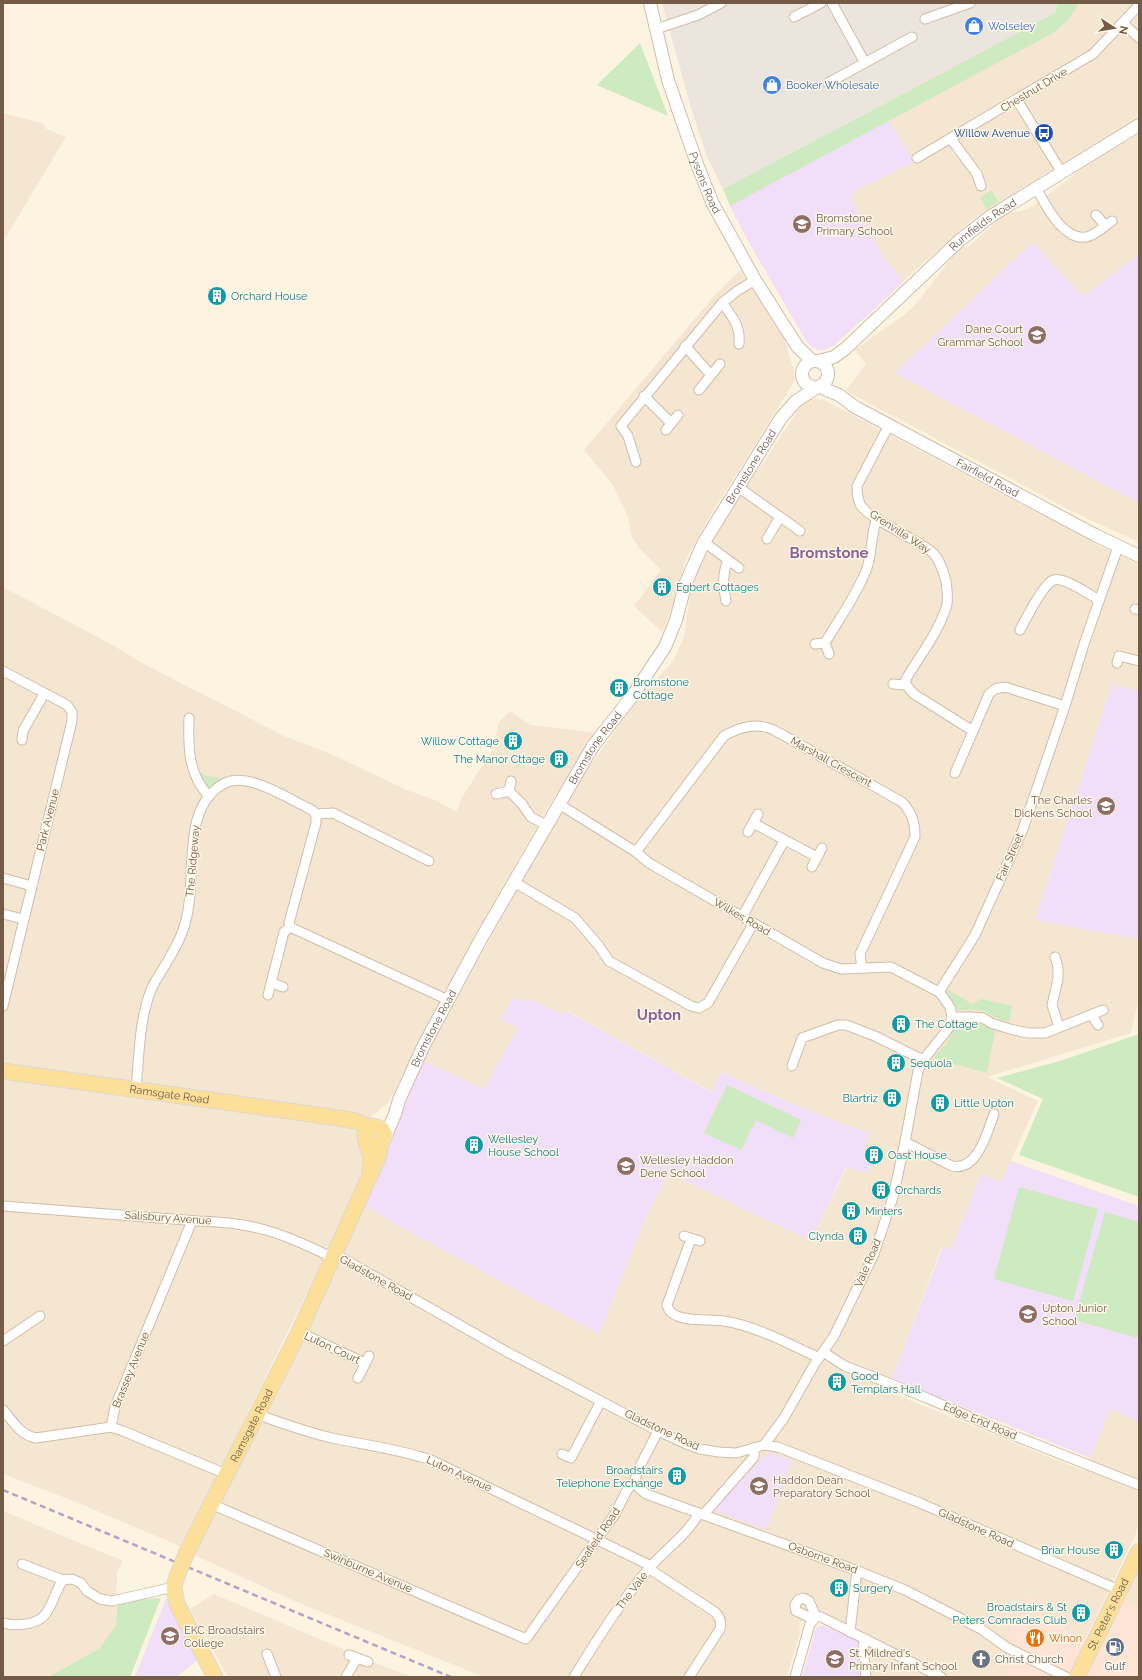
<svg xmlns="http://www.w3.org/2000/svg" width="1142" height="1680" font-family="Raleway,sans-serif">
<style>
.residential{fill:#f4e6d0}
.commercial{fill:#fde4d5}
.industrial{fill:#ebe5dd}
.education{fill:#f1def8}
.green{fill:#ceeac0}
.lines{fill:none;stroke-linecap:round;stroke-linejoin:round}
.minor-casing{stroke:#cfbeab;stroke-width:11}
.tertiary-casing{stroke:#cfbeab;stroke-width:14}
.primary-casing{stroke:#ded8d3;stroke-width:17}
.minor{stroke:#fff;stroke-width:9}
.tertiary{stroke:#fff;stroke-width:12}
.primary{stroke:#fcdf99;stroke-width:15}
.rail{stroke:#b7a0c5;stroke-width:2.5;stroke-dasharray:6 4;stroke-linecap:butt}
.primary-bridge-casing{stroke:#ded8d3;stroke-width:17;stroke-linecap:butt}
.primary-bridge{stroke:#fcdf99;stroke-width:15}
.labels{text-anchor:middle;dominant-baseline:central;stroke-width:3;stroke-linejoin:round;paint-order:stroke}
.shop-label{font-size:11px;fill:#366cbe;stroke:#fff8e8;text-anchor:start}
.street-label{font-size:11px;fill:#745b48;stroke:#fff8e8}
.transit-label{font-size:11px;fill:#164399;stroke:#fff8e8;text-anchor:end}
.education-label{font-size:11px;fill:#785e54;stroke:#fff8e8;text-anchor:start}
.culture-label{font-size:11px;fill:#0d838f;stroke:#fff8e8;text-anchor:start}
.food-label{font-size:11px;fill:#c56008;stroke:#fff8e8;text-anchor:start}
.worship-label{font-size:11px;fill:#5b616d;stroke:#fff8e8;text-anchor:start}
.service-label{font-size:11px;fill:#4e5e75;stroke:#fff8e8}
.district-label{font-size:15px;font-weight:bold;fill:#8a6397;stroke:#fff8e8}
</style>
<rect width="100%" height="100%" fill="#fcf4e1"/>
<!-- residential -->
<g class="residential">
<polygon points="1058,3 1139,3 1139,116 973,219 901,283 885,299 833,346 825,350 819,350 812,347 805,339 747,239 723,189 1055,13"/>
<polygon points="3,113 44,124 46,129 66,137 3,242"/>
<polygon points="1139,134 1139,254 1083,296 1032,242 895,373 1139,503 1139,542 1077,514 846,391 866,363 855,351 857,348 904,315 915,305 954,255 963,246 967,248 1005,214 1024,210 1033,206 1093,160"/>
<polygon points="740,270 784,337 794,371 794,382 707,521 685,562 672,608 662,632 634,606 661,570 640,549 632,537 628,517 613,485 584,450 715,295"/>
<polygon points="822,399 1102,547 1139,564 1139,691 1112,684 1035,920 1139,939 1139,998 1131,1033 987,1077 1038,1101 1001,1182 981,1174 951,1250 942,1246 887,1391 1084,1471 1110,1408 1139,1422 1139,1527 1085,1640 1036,1615 1008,1637 1014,1656 1004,1677 864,1677 861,1640 864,1632 821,1613 799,1622 800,1632 787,1677 484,1677 294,1601 194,1555 364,1205 399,1226 599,1334 647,1215 669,1173 811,1241 847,1167 868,1174 867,1162 865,1159 864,1153 870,1133 812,1112 722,1072 712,1092 568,1011 562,1015 535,1001 512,999 501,1019 518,1028 484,1089 423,1061 500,920 581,779 632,707 673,661 684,638 690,594 699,565 719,529 805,400"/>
<polygon points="3,587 109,643 144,664 284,736 331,754 407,790 435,800 457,812 461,799 493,749 499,722 510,711 530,725 597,733 548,807 475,935 388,1103 361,1125 362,1181 182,1547 71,1500 3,1474"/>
<polygon points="3,1511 123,1561 117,1572 116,1625 100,1648 48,1677 3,1677"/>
<polygon points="1139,1564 1139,1607 1121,1598"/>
<polygon points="214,1594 373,1662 412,1677 228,1677 190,1609"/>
</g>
<!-- commercial -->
<polygon class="commercial" points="1029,1595 1042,1602 1036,1615 1098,1646 1121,1598 1139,1607 1139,1677 1004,1677 1014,1656 1008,1637"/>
<!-- industrial -->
<polygon class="industrial" points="662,3 1058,3 1055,13 881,106 723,189 707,157 691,108"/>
<!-- education -->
<g class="education">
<polygon points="889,120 914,162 855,191 852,198 856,209 885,259 900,276 901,283 885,299 833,346 825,350 819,350 812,347 805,339 747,239 730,206"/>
<polygon points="1032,242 1083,296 1139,254 1139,503 895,373"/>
<polygon points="1112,684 1139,691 1139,939 1035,920"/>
<polygon points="512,999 535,1001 562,1014 567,1011 711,1092 721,1072 812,1112 870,1133 864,1153 865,1159 871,1164 868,1174 846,1167 811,1241 669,1173 647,1215 599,1334 399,1226 364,1205 423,1061 484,1089 518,1028 501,1019"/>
<polygon points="1011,1161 1139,1206 1139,1422 1110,1409 1090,1458 892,1378 943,1246 951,1250 981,1174 1001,1182"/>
<polygon points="768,1453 772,1453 792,1461 767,1529 713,1511 765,1455"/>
<polygon points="166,1599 170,1601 200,1658 176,1677 135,1677"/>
<polygon points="821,1625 861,1640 864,1677 802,1677 816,1628"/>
</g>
<!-- green -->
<g class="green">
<polygon points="1058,3 1079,3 1068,20 1053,33 730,206 723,189 881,106 1055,13"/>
<polygon points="640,43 668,116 597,85"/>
<polygon points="991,190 998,201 987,209 980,198"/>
<polygon points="196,769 206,776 220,778 220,783 207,789"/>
<path d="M947,989l25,15 9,-5 31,7 -3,15c-4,-1 -8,-1 -12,-3 -6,-2 -10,-7 -17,-8 -25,-4 -21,11 -33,-21z"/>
<polygon points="964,1022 980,1023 995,1031 987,1073 933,1058 947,1043 954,1026"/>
<polygon points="1139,1034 1139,1197 1019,1155 1043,1099 997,1078 1060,1061"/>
<polygon points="727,1085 801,1120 793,1138 756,1120 741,1150 704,1133"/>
<polygon points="1019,1187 1098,1209 1073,1301 994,1279"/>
<polygon points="1105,1212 1139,1222 1139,1334 1138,1338 1074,1320"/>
<polygon points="161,1598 130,1677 48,1677 100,1648 116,1625 117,1602"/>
</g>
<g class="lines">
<!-- minor casing -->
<g class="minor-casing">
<g id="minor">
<polyline points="832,3 865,63"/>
<polyline points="794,17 821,3"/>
<polyline points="925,19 970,3"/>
<polyline points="1123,23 1139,38"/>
<polyline points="656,29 698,15 721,3"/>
<polyline points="828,83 912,37"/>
<polyline points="1017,100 1062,173"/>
<polyline points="951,139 977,174 981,186"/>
<polyline points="917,158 1093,54 1139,5"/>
<path d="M1036,188c9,16 27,53 50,49 9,-1 18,-11 26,-16"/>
<polyline points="1096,215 1105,225"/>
<path d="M722,303c10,13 19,23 17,41"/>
<polyline points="685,346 711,375"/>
<polyline points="699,390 720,364"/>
<polyline points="644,396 671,423"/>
<path d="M889,425l-32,61c0,7 1,13 3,18 7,15 58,35 73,49 7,7 10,18 13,28 1,8 3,19 0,27 -8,24 -24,45 -37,66l-3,5v6l8,9 59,37"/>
<polyline points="666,430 678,415"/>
<polyline points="636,462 628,436 621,426 722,303 737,291 755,280"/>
<polyline points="738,487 800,531"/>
<polyline points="767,539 780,517"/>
<polyline points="704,542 739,568"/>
<path d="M726,601c-3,-16 -4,-26 2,-41"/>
<polyline points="1135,609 1139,610"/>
<path d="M1020,630c7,-13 18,-36 29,-47 3,-3 7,-4 11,-3 12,2 28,14 39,20"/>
<path d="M825,643c13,-22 30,-46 40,-70 8,-17 5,-37 12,-55"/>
<polyline points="815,644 825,643 829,654"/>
<polyline points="1117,663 1119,656 1139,661"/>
<polyline points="3,671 67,705 72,712 72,721 3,1006"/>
<polyline points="893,684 906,685"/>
<path d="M189,718c-1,28 -1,57 20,78"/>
<polyline points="22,740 23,731 44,694"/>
<polyline points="955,773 989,694 995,689 1005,687 1065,706"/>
<polyline points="509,791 522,804 531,817 546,825"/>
<polyline points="496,794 509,791 511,781"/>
<polyline points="559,804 636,852 649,863 823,963 841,969 891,967 939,992 943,997 950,1007 952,1017 948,1029 923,1060 918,1071 905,1142 893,1197 874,1254 834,1336 814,1365 784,1418 764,1445"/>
<polyline points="316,814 333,813 429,861"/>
<polyline points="753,823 817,857"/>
<polyline points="748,832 758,814"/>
<path d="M636,852l88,-116c16,-9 32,-14 50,-6l128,72c10,11 13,20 13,35l-55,117 2,14"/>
<polyline points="812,867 822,848"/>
<polyline points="3,878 32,886"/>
<polyline points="514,882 575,918 599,946 609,961 691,1006 699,1008 708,1003 753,924"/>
<polyline points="3,914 23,919"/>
<polyline points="742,917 784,841"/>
<polyline points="1055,957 1058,967 1058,979 1052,1005 1059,1027"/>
<polyline points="272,983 283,987"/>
<polyline points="939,992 975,935 1023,829 1065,706 1084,644 1118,547"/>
<polyline points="268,995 284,932 290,927"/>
<polyline points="1092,1015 1098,1025"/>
<polyline points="952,1017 971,1017 983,1018 991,1023 1010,1029 1028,1033 1045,1033 1103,1010"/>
<polyline points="792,1066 802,1038 838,1025 846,1025 875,1036 923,1060"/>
<path d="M136,1089c3,-31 3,-69 15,-99 3,-8 9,-16 13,-23 9,-15 18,-30 22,-47 12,-42 -7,-113 39,-137 23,-12 65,17 87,27l4,4v9l-27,100 1,4 158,73"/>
<path d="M905,1142l47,24c25,6 35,-33 42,-52"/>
<path d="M3,1206l195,15c53,1 82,11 129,34"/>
<polyline points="684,1236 700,1241"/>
<path d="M691,1239l-24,66c1,3 3,7 5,8 10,9 39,6 52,8 32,5 66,23 95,37"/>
<polyline points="335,1254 509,1353 658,1431 684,1443 700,1449 719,1452 736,1453 764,1445 778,1447 920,1503 1119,1590"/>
<polyline points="299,1332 365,1363"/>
<polyline points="3,1341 40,1316"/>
<polyline points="823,1352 845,1366 927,1398 1000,1430 1139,1485"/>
<polyline points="358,1378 369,1356"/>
<path d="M3,1410c10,11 17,25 33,28l75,-11 12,4 103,43"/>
<path d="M256,1414c25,9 50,18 76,24 33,7 67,11 99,22l146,70 70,34 7,8 61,40c5,5 7,10 5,17l-31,48"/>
<polyline points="111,1427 115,1407 192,1221"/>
<polyline points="562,1454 571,1458 601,1401"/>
<polyline points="635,1481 639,1488 646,1494 850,1568 905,1590 981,1629 1006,1647 1066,1677"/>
<polyline points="211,1504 526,1639 615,1514 627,1490 635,1481 637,1472 658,1431"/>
<polyline points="704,1514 754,1457 754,1448"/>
<polyline points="22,1564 63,1580"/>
<polyline points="813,1619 796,1611 795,1605 798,1600 803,1598 809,1601 816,1617"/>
<path d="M3,1623c7,2 15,2 22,1 28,-3 25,-26 38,-44l9,-1 9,4 6,8 13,8 12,2 62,-14"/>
<polyline points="850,1632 857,1570"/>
<polyline points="865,1639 863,1648 866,1677"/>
<polyline points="267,1654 276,1677"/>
<polyline points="349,1655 368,1662"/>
<polyline points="346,1677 357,1658"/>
<path d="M574,1677c23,-38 47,-76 76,-110 16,-18 38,-33 49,-54"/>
<polyline points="795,1677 810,1624 816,1617 821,1617 941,1677"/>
</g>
</g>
<!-- tertiary casing -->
<g class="tertiary-casing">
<g id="tertiary">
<path id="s1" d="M650,3l18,77 29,84 16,40 42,76 42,66 15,15"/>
<circle cx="815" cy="374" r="13"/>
<path id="s2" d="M818,361l16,-4 11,-8 115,-109 31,-24 148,-91"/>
<path id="s3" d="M820,387l19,8 16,12 240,128 44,21"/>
<path id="s4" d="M385,1138l10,-24 4,-14 24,-53 59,-110 111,-191 40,-51 32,-48 11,-27 10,-38 18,-40 77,-124 15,-17 20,-13"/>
</g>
</g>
<!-- primary casing -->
<g class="primary-casing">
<g id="primary">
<path id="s5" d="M3,1071l315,44 38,6 14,6"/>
<path d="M367,1142l5,4 9,-3 4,-8 -3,-6 -9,-3c-14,4 -6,17 -3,28 1,5 0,11 0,16"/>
<path id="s6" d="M187,1552l112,-220 79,-174 3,-15"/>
<polyline points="177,1576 174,1587 177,1604 215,1677"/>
<path id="s7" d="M1077,1677l62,-126"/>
</g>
</g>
<!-- minor -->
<use href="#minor" class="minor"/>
<!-- tertiary -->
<use href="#tertiary" class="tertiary"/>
<!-- primary -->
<use href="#primary" class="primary"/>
<!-- rail -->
<polyline class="rail" points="3,1490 451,1677"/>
<!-- primary-bridge casing -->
<g class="primary-bridge-casing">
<polyline id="primary-bridge" points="177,1576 187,1552"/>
</g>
<!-- primary-bridge -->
<use href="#primary-bridge" class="primary-bridge"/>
</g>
<!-- icons -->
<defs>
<g id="shop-disc" transform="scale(1)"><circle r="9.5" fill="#3f7fe0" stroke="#fff8e8"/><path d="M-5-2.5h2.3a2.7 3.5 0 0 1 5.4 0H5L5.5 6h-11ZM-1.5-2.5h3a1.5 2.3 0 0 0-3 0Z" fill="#fff"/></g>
<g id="bus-disc" transform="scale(1)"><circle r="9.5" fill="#1a4fb4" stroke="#fff8e8"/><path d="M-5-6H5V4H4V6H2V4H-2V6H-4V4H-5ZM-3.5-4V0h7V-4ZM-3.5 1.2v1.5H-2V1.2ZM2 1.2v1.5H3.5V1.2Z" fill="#fff"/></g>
<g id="school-disc" transform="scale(1)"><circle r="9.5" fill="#8d6e63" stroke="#fff8e8"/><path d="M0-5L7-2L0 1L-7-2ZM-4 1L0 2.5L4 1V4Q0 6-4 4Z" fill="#fff"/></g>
<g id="building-disc" transform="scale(1)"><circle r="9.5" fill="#0f9aa8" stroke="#fff8e8"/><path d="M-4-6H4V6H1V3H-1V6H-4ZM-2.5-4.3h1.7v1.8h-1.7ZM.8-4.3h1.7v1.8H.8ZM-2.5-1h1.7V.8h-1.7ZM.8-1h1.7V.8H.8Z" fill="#fff"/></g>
<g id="university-disc" transform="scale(1)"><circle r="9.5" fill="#8d6e63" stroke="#fff8e8"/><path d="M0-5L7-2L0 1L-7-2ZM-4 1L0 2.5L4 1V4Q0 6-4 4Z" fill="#fff"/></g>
<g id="restaurant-disc" transform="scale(1)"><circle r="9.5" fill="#e8710a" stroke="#fff8e8"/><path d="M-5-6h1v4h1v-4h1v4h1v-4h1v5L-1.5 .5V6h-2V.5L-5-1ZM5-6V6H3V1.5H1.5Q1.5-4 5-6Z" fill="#fff"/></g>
<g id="fuel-disc" transform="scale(1)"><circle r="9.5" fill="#5c6f8a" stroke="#fff8e8"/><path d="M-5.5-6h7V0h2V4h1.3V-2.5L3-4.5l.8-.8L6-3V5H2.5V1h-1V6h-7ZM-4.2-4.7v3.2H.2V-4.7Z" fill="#fff"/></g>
<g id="church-disc" transform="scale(1)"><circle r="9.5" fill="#6b7280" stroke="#fff8e8"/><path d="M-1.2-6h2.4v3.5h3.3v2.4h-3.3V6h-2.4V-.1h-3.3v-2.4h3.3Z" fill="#fff"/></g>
</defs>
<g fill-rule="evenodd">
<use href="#shop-disc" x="974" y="26"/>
<use href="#shop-disc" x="772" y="85"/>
<use href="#bus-disc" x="1044" y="133"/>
<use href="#school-disc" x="802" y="224"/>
<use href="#building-disc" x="217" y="296"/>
<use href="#school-disc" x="1037" y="335"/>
<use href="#building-disc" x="662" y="587"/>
<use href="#building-disc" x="619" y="688"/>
<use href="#building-disc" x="513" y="741"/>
<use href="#building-disc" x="559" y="759"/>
<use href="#school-disc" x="1106" y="806"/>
<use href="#building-disc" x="901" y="1024"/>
<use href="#building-disc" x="896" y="1063"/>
<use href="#building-disc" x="892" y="1098"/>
<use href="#building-disc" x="940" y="1103"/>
<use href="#building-disc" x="474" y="1145"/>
<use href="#building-disc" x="874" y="1155"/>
<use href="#school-disc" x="626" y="1166"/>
<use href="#building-disc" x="881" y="1190"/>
<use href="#building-disc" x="851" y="1211"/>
<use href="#building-disc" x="858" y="1236"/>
<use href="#school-disc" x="1028" y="1314"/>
<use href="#building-disc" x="837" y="1382"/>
<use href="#building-disc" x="677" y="1476"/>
<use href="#school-disc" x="759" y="1486"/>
<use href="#building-disc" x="1114" y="1550"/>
<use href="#building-disc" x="839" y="1588"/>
<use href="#building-disc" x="1081" y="1613"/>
<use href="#university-disc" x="170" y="1636"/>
<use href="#restaurant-disc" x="1035" y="1638"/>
<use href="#fuel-disc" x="1115" y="1647"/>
<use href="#school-disc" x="835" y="1659"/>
<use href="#church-disc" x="981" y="1659"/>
</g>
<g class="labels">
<!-- shop labels -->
<g class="shop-label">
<text x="988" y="26">Wolseley</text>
<text x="786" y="85">Booker Wholesale</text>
</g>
<!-- street labels -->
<g class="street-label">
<text transform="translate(1034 90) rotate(-31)">Chestnut Drive</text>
<text stroke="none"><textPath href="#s1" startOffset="188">Pysons Road</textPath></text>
<text stroke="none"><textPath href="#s2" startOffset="216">Rumfields Road</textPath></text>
<text stroke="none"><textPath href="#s4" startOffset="768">Bromstone Road</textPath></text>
<text stroke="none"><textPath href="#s3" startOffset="191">Fairfield Road</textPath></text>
<text transform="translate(900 532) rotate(33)">Grenville Way</text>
<text stroke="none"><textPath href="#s4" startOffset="444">Bromstone Road</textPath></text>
<text transform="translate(831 762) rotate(29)">Marshall Crescent</text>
<text transform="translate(48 820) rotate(-76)">Park Avenue</text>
<text transform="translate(1010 857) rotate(-66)">Fair Street</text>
<text transform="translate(193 861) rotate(-85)">The Ridgeway</text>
<text transform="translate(742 917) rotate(30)">Wilkes Road</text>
<text stroke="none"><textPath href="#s4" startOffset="120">Bromstone Road</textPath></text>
<text stroke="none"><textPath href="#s5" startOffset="168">Ramsgate Road</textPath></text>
<text transform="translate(168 1218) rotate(4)">Salisbury Avenue</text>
<text transform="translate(868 1263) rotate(-67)">Vale Road</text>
<text transform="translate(376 1278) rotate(29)">Gladstone Road</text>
<text transform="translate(332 1348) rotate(25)">Luton Court</text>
<text transform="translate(131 1370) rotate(-68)">Brassey Avenue</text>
<text transform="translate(980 1421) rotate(23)">Edge End Road</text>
<text stroke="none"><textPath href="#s6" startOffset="142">Ramsgate Road</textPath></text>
<text transform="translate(662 1430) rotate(25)">Gladstone Road</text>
<text transform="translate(459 1474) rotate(25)">Luton Avenue</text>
<text transform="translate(976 1528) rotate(24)">Gladstone Road</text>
<text transform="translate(598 1538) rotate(-56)">Seafield Road</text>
<text transform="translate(823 1558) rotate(20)">Osborne Road</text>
<text transform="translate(368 1571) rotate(23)">Swinburne Avenue</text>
<text transform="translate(632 1591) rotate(-53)">The Vale</text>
<text stroke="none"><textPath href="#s7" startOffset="70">St. Peter's Road</textPath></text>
</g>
<!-- transit labels -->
<g class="transit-label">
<text x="1030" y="133">Willow Avenue</text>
</g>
<!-- education labels -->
<g class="education-label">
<text x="816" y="218">Bromstone<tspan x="816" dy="13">Primary School</tspan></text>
<text x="1023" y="329" text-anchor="end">Dane Court<tspan x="1023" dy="13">Grammar School</tspan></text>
<text x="1092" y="800" text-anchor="end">The Charles<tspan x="1092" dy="13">Dickens School</tspan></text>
<text x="640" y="1160">Wellesley Haddon<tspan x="640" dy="13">Dene School</tspan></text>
<text x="1042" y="1308">Upton Junior<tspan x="1042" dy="13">School</tspan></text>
<text x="773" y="1480">Haddon Dean<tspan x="773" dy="13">Preparatory School</tspan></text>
<text x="184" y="1630">EKC Broadstairs<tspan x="184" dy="13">College</tspan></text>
<text x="849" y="1653">St. Mildred's<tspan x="849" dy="13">Primary Infant School</tspan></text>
</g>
<!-- culture labels -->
<g class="culture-label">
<text x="231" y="296">Orchard House</text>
<text x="676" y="587">Egbert Cottages</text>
<text x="633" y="682">Bromstone<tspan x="633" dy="13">Cottage</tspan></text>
<text x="499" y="741" text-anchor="end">Willow Cottage</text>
<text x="545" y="759" text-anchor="end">The Manor Cttage</text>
<text x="915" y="1024">The Cottage</text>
<text x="910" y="1063">Sequola</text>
<text x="878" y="1098" text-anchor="end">Blartriz</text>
<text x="954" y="1103">Little Upton</text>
<text x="488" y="1139">Wellesley<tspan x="488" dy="13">House School</tspan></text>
<text x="888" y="1155">Oast House</text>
<text x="895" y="1190">Orchards</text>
<text x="865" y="1211">Minters</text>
<text x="844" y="1236" text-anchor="end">Clynda</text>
<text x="851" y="1376">Good<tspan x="851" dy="13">Templars Hall</tspan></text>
<text x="663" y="1470" text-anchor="end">Broadstairs<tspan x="663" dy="13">Telephone Exchange</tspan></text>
<text x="1100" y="1550" text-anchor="end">Briar House</text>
<text x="853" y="1588">Surgery</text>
<text x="1067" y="1607" text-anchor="end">Broadstairs &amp; St<tspan x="1067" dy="13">Peters Comrades Club</tspan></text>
</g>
<!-- food labels -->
<g class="food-label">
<text x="1049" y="1638">Winon</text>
</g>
<!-- worship labels -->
<g class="worship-label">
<text x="995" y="1659">Christ Church</text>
</g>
<!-- service labels -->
<g class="service-label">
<text x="1115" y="1666">Gulf</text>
</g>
<!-- district labels -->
<g class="district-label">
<text x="829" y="553">Bromstone</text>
<text x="659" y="1015">Upton</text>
</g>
</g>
<!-- border -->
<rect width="1142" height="1680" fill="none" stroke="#745b48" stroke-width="8"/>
<!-- north arrow -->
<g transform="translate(1114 28) rotate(102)" stroke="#fff8e8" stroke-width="3" paint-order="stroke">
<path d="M0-3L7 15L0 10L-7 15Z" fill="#745b48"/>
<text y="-6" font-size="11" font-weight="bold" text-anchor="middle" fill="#745b48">N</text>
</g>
</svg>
